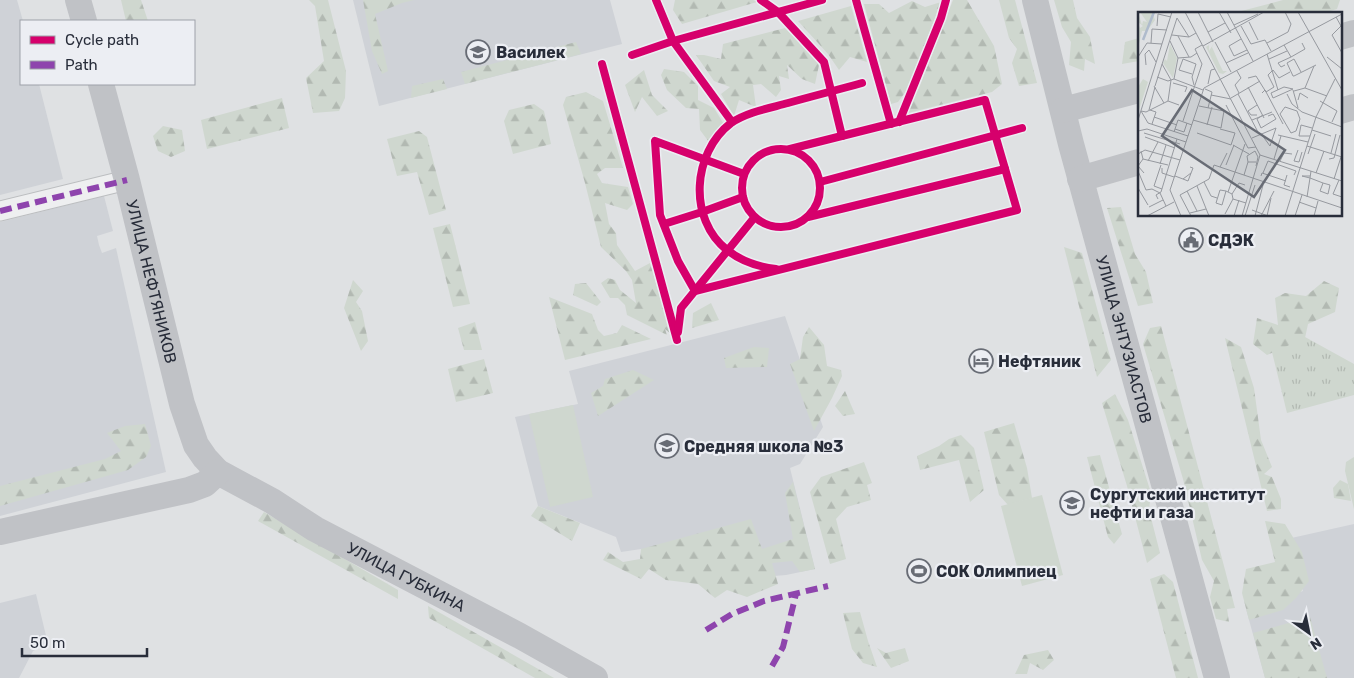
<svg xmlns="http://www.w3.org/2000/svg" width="1354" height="678" font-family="Rubik,sans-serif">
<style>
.built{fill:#cfd2d7}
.grass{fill:url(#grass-tufts)}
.forest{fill:url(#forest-firs)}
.pitch{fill:#cfd7cf}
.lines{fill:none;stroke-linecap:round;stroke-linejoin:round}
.street-casing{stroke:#bcbec0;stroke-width:21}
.street{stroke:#eeeff0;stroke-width:19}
.secondary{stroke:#c0c2c6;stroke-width:26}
.quiet{stroke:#8e44ad;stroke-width:6;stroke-dasharray:12 6;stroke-linecap:butt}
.cycleway-casing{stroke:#eceef3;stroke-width:11}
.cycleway{stroke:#d6006c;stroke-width:8}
.labels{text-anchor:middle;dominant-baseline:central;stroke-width:4.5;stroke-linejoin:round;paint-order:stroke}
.poi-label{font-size:16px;font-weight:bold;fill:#282d3a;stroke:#eceef3;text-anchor:start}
.street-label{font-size:16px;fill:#282d3a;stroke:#eceef3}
.inset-river{fill:none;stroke:#afbbcc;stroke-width:2.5}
.inset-road{fill:none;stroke:#96999f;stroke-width:1}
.view{fill:#686c75;fill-opacity:0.15;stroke:#686c75;stroke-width:2.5}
.inset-edge{fill:none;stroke:#282d3a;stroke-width:2.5}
</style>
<defs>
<pattern id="grass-tufts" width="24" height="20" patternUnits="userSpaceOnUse" patternTransform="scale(1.25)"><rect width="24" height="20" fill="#cfd7cf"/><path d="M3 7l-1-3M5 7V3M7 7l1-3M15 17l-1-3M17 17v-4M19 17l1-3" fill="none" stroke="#b2b9b2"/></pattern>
<pattern id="forest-firs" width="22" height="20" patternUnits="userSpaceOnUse" patternTransform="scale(1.25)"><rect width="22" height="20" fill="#cfd7cf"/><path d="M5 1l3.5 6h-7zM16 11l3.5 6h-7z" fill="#b2b9b2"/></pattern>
</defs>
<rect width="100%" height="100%" fill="#dfe1e3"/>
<!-- built -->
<g class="built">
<polygon points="0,0 17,0 23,21 21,21 21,84 39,84 63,179 0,195"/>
<polygon points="353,0 610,0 622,44 379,106"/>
<polygon points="104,196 113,231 97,236 99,245 102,253 116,248 166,472 0,516 0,222"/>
<polygon points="785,316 823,427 800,464 790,468 815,569 786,575 712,581 641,549 621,552 616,537 538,506 515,417 578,404 569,371"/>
<polygon points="1354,524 1354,678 1265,678 1246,609 1303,591 1287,539"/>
<polygon points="36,594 48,644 33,651 19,678 0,678 0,603"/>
</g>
<!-- grass -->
<polygon class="grass" points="1296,332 1354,364 1354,395 1287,413 1268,336"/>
<!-- forest -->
<g class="forest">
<polygon points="121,0 141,0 148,21 126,21"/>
<polygon points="309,0 328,0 346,71 345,98 339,111 313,113 306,78 324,61 315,6"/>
<polygon points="363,0 414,0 402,3 375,14 388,71 382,74 372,51"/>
<polygon points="675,0 753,0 757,2 682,24 673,10"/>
<polygon points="953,0 967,0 994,46 1002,84 992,92 908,113 907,106 919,88"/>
<polygon points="999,0 1015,0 1037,83 1019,86 1012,63 1017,49 1009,38"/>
<polygon points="1054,0 1073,0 1077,18 1090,37 1095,64 1085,59 1084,71 1069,65 1071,42 1062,27"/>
<polygon points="1283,0 1340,0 1337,9 1320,14 1230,14"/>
<polygon points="912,1 925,7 941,2 909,87 898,102 891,104 864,4 879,4 889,13"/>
<polygon points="851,6 867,62 850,57 839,70 828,54 798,21"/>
<polygon points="785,28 816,57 819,65 815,84 802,79 787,65 789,79 779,76 781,90 776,97 761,84 753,85 756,107 739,100 734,116 721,94 730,87 714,81 696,55 704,55 721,59 723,44"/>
<polygon points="1139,38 1139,61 1122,64 1125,42"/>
<polygon points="576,42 581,54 465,84 461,72"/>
<polygon points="664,69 684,72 698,86 698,100 714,108 725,126 709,142 700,130 699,109 686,108 667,90 661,75"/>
<polygon points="644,70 652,95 668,111 657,116 642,97 635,112 625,85"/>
<polygon points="443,79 447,89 411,98 412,86"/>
<polygon points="586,92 603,101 623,168 605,168 597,174 602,183 628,187 633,204 627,210 605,203 609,224 616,233 617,245 635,271 650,263 671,334 665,329 667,335 627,315 625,305 618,298 610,298 601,283 608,278 615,280 620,290 636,303 632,280 626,271 601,247 585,183 563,105 566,97"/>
<polygon points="282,98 289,128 207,149 201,120"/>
<polygon points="534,104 544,111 551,144 513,154 504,121 509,110"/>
<polygon points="163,126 182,130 185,151 171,157 158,151 153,136"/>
<polygon points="419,131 427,137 446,210 429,215 417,172 397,176 387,139"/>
<polygon points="1121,207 1135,254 1146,272 1153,303 1138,306 1107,208"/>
<polygon points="450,224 470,304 453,307 433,228"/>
<polygon points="1064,247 1082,253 1111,360 1097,377"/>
<polygon points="353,280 363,291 356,302 362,311 368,341 361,351 344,308"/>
<polygon points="1324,281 1339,288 1335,312 1308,324 1305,338 1267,355 1253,344 1257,318 1278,325 1275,298 1285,293 1306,296"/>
<polygon points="586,283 601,302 597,306 573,295 575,284"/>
<polygon points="549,297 592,314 598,330 604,336 617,333 622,325 651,339 565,360"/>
<polygon points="711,303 719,320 692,328 693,313"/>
<polygon points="475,322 482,350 464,350 458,328"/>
<polygon points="1161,326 1235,608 1227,609 1229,622 1216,619 1210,597 1214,581 1202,560 1183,479 1143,344 1150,328"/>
<polygon points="809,327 824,345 827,366 841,370 842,376 832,398 814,431 790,364 800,359 803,337"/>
<polygon points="1225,338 1241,347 1254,388 1261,440 1272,467 1264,474 1272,477 1281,499 1281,509 1267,511"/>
<polygon points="754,347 769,348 767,367 726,368 724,358"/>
<polygon points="484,359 493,393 456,402 448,369"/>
<polygon points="633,370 654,380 598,416 591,393 603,386 605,379"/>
<polygon points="845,391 855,414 843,416 835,406"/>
<polygon points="1115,394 1128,420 1151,493 1149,510 1160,553 1147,563 1127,486 1102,403"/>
<polygon points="1014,423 1027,468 1032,498 1008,505 999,495 984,432"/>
<polygon points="145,424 151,446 146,457 128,470 0,506 0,486 105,459 121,451 107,433 125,426"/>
<polygon points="961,435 974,448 984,490 970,502 959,460 920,470 917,456 939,446 949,439"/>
<polygon points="1100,455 1122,534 1114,544 1108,537 1087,457"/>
<polygon points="864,462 872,483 867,485 871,500 847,507 836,519 846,559 830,564 810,492 821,477"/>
<polygon points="1340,480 1348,484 1351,501 1334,498 1333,488"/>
<polygon points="793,482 815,569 800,572 792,561 772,563 778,584 747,597 727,590 715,598 698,584 666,580 649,569 641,579 603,560 608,552 623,562 640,559 641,549 751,519 762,549 793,539 785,493"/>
<polygon points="538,506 580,523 572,541 531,516"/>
<polygon points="264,512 398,590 398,599 258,521"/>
<polygon points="1265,521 1285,524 1302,552 1309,581 1296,598 1283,610 1249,620 1242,593 1246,569 1275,562"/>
<polygon points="1164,574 1173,582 1198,678 1176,678 1150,579"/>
<polygon points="428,606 554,678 535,678 429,618"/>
<polygon points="860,612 868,641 877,667 863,663 852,649 843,613"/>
<polygon points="1310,617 1327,678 1265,678 1253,633"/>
<polygon points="877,648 886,653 905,648 909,661 891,668"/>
<polygon points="1048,650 1054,660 1043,670 1030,663 1027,674 1015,674 1024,655"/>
</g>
<!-- pitch -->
<g class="pitch">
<polygon points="573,405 593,497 550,507 529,414"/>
<polygon points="1354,457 1354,509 1345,471 1346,462"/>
<polygon points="1042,495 1063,575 1022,586 1001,506"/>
</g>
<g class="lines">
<!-- street casing -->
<g class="street-casing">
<polyline id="street" points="0,211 127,180"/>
</g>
<!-- street -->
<use href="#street" class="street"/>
<!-- secondary -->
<g class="secondary">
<polyline points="78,0 84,21"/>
<path id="s1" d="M1035,0l36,144 146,534"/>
<polyline points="1340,37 1354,33"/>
<path id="s2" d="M101,84l26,96 55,224 14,41 9,13 13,14 54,29 43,28 205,107 75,42"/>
<polyline points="1063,110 1139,90"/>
<polyline points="1340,111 1354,107"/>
<polyline points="1080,179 1139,162"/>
<polyline points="0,532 189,490 205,484 218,472"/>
</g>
<!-- quiet -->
<g class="quiet">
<polyline points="0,211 127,180"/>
<polyline points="706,630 732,614 764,601 828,586"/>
<polyline points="772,666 783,647 796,594"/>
</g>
<!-- cycleway casing -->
<g class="cycleway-casing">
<g id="cycleway">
<polyline points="656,0 673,41 732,122"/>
<polyline points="761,0 778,12 824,62 842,136"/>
<polyline points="856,0 891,124"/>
<polyline points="632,55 673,41 822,0"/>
<polyline points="602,64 677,340"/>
<polyline points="899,122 941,18 946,0"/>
<circle cx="781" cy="188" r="39"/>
<polyline points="744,174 655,141 660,215 678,261 695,291 1017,210 985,100 790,149"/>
<polyline points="820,182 1022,128"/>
<polyline points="808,217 1005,169"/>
<polyline points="664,224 702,212 743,197"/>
<path d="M776,269c-17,-2 -35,-8 -49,-19 -39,-31 -35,-97 4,-127 16,-11 39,-15 57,-20 25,-7 49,-13 74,-20"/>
<polyline points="678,332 681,308 754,218"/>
</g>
</g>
<!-- cycleway -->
<use href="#cycleway" class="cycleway"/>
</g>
<!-- icons -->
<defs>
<g id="school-ring" transform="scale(1.25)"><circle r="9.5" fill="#eceef3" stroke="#686c75" stroke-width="1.5"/><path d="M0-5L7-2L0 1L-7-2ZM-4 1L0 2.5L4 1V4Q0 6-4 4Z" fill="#686c75"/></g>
<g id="civic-ring" transform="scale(1.25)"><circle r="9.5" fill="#eceef3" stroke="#686c75" stroke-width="1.5"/><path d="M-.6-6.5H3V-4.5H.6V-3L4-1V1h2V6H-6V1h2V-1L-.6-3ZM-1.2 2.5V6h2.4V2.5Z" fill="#686c75"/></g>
<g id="hotel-ring" transform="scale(1.25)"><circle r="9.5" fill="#eceef3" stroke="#686c75" stroke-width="1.5"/><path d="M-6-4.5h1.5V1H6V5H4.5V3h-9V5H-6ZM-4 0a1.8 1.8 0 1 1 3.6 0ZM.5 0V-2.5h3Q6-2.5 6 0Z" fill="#686c75"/></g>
<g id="university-ring" transform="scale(1.25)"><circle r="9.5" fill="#eceef3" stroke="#686c75" stroke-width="1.5"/><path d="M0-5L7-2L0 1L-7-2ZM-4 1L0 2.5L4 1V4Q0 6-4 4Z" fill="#686c75"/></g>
<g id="stadium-ring" transform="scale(1.25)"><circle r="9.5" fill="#eceef3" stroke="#686c75" stroke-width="1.5"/><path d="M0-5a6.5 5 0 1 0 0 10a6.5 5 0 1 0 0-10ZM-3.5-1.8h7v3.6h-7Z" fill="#686c75"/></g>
</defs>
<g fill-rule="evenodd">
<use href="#school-ring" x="478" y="52"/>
<use href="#civic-ring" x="1191" y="240"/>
<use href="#hotel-ring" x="981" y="361"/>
<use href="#school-ring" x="667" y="446"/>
<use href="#university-ring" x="1072" y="503"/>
<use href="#stadium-ring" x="919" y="571"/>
</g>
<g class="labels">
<!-- poi labels -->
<g class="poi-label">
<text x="496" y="52">Василек</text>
<text x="1208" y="240">СДЭК</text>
<text x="998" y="361">Нефтяник</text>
<text x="684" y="446">Средняя школа №3</text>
<text x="1090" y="494">Сургутский институт<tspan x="1090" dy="18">нефти и газа</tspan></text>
<text x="936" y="571">СОК Олимпиец</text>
</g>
<!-- street labels -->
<g class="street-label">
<text stroke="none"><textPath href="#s2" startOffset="204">УЛИЦА НЕФТЯНИКОВ</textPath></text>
<text stroke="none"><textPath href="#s1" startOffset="351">УЛИЦА ЭНТУЗИАСТОВ</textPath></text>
<text stroke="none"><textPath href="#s2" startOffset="624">УЛИЦА ГУБКИНА</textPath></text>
</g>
</g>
<!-- overview -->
<g transform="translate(1138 12)">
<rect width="204" height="204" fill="#dfe1e3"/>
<path d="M5,67l5,3 -10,31v-26z" fill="#cfd7cf"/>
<path d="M0,0l4,13 1,-4 4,1 -7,-10h16h-4l3,8 -8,11h-5l-4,17v-24l2,4 3,-2 -5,-4zM76,31l-2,4 7,16 4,8h4l-4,3 -4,-1 -13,-26 3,-2v6zM32,32l7,14 -4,20 -10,-15 2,-4 2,2z" fill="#cfd7cf"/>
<path class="inset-river" d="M5,28l11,-28"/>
<path class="inset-road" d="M47,0l75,143 82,26M60,0l15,30M81,0l12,21M89,0l26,49M160,0l44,78M198,5l5,9 -9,9 10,18M111,10l9,18M96,13l24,-11M19,14l1,-12 13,3M103,14l10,18 14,-4 6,11M174,18l30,-16M70,20l17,-9M34,23l17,2 7,-4M40,24l11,21M103,27l-12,7 5,10 13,-6M32,29l8,17 -4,21M77,30l16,30M13,31l1,-14 15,1M129,31l21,-11 3,-8 -6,-12M146,33l7,12 -13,6 3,4 4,-2M65,34l61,-34M129,42l11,36M0,45l9,-14 15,1M153,45l14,-8 -3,-6M189,45l15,12M40,46l13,-1 6,-4M131,47l18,-8M88,51l22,-10M24,52l9,16 -3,21M8,53l-1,-11 4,-4 7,12M99,59l4,7 -6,7 4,8M163,60l-7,-13 -7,4 6,13h1l22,-11M54,62l-13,-4 4,-11 13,5 -4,13 2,8M19,65l11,4 6,-2 29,11M110,66l8,-2 10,16 8,-5 -6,-12 5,-5 6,8 11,-6M35,71l14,4 -2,5M70,72l3,-14 4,-1M16,74l10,17M17,74l22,-68 12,19M110,75l16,31M146,75l9,2 -20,9 -2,-5zM167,76l9,-22M67,77l7,3 -4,16M155,78l5,18M156,79l11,-3 22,8M124,81l3,-3 18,34M100,82l21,40M149,82l5,10 10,8 40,15M73,83l20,4M93,86l29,-17M160,88l2,-7 8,5M182,89l17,10 -5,11M41,93l-11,-4 -22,11 -5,-1 7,12 40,13M88,93l22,43 8,-1M147,95l12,4 3,8 -4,12 -5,2 -11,-19zM11,98l6,-23M12,98l6,2 -4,12M119,103h-6l-3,-4 9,-6M125,103l-6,4 4,9 15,-9 -3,-5 -5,2M16,105l23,8M0,108l34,-108M55,108l28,8 3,-17 -25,-5M114,108l20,-8M45,109l19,-57 -7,-15 7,-4M69,113l5,-18M37,117l9,3 3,-9M174,118l19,6M0,119l9,-2 39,13M36,120l4,-12 14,5M6,121l36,11M59,121l34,12 4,-12 -15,-4M124,123l8,11 6,-18M140,123l30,7M172,124h-11l2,-11 11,3M7,125l30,11M114,126l24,-10M95,133l16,9M169,134l35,11M160,138l-4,11 5,1 3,-10M3,139l2,8 -5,7 6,7M193,141l5,-19M0,142l7,-4 35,10M170,142l7,-20M5,147l25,6M136,147l7,-23M191,147l5,-1 6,-23M10,149l10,-19M142,149l4,-8 8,1M110,150l-1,-6 8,-5 3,6 -2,9M22,152l6,-19M23,153l-7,21 8,3M88,153l8,-20M82,155l7,-14M24,156v5l12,4M0,159l8,19 6,-1 8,4 6,13M173,159l-1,7 13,5 7,2 -2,9 -8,-3 3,-8M125,161l5,-12 28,10 -2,4M178,161l8,-22M106,163l4,-13h8M149,163l-3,10 6,2M37,164l8,3 8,-6M123,164l1,-3 24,8M45,167l5,2 5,-13 -3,-1M196,167l7,-22M201,168l-6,14 9,3M66,170l7,14 6,2M59,174l12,30M0,176l10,17M49,179l10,20M88,179l-4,14 -6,-2 4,-13 6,1 6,3 1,5 13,4M90,180l17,-48M94,182l7,-11 6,2M169,185l3,-19 -8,-2h8M20,187l-2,-4 5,-3 16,-53M161,190l17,6M11,195l14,-7M114,198l16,6M52,201l16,-4M87,202l8,-15M9,204l27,-14M43,204l-11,-26 34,-102 108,-58M53,204l-11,-21 29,-16 5,-14 128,43M96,204l5,-16M104,204l18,-61M107,204l10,-31M117,204l8,-31M123,204l13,-25M129,204l4,-18M147,204l31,-99 19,-38M157,204l7,-21M176,204l4,-15"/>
<path class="view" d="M54,78l93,60 -31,47 -92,-61z"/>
<rect width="204" height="204" class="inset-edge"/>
</g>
<!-- legend -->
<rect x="20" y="20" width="175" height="65" fill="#eceef3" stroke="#9ea1a9"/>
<rect x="30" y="36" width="25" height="8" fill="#d6006c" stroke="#9ea1a9"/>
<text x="65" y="45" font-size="15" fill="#282d3a">Cycle path</text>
<rect x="30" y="61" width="25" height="8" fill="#8e44ad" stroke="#9ea1a9"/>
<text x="65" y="70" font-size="15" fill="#282d3a">Path</text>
<!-- north arrow -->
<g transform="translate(1309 633) rotate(147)" stroke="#eceef3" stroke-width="4" paint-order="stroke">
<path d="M0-4L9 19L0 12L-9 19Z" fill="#282d3a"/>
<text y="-8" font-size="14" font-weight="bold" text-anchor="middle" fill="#282d3a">N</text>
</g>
<!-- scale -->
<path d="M22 648v8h125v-8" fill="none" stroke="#282d3a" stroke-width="2.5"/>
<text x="30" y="648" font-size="15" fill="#282d3a" stroke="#eceef3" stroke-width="4" paint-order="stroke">50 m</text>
</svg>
